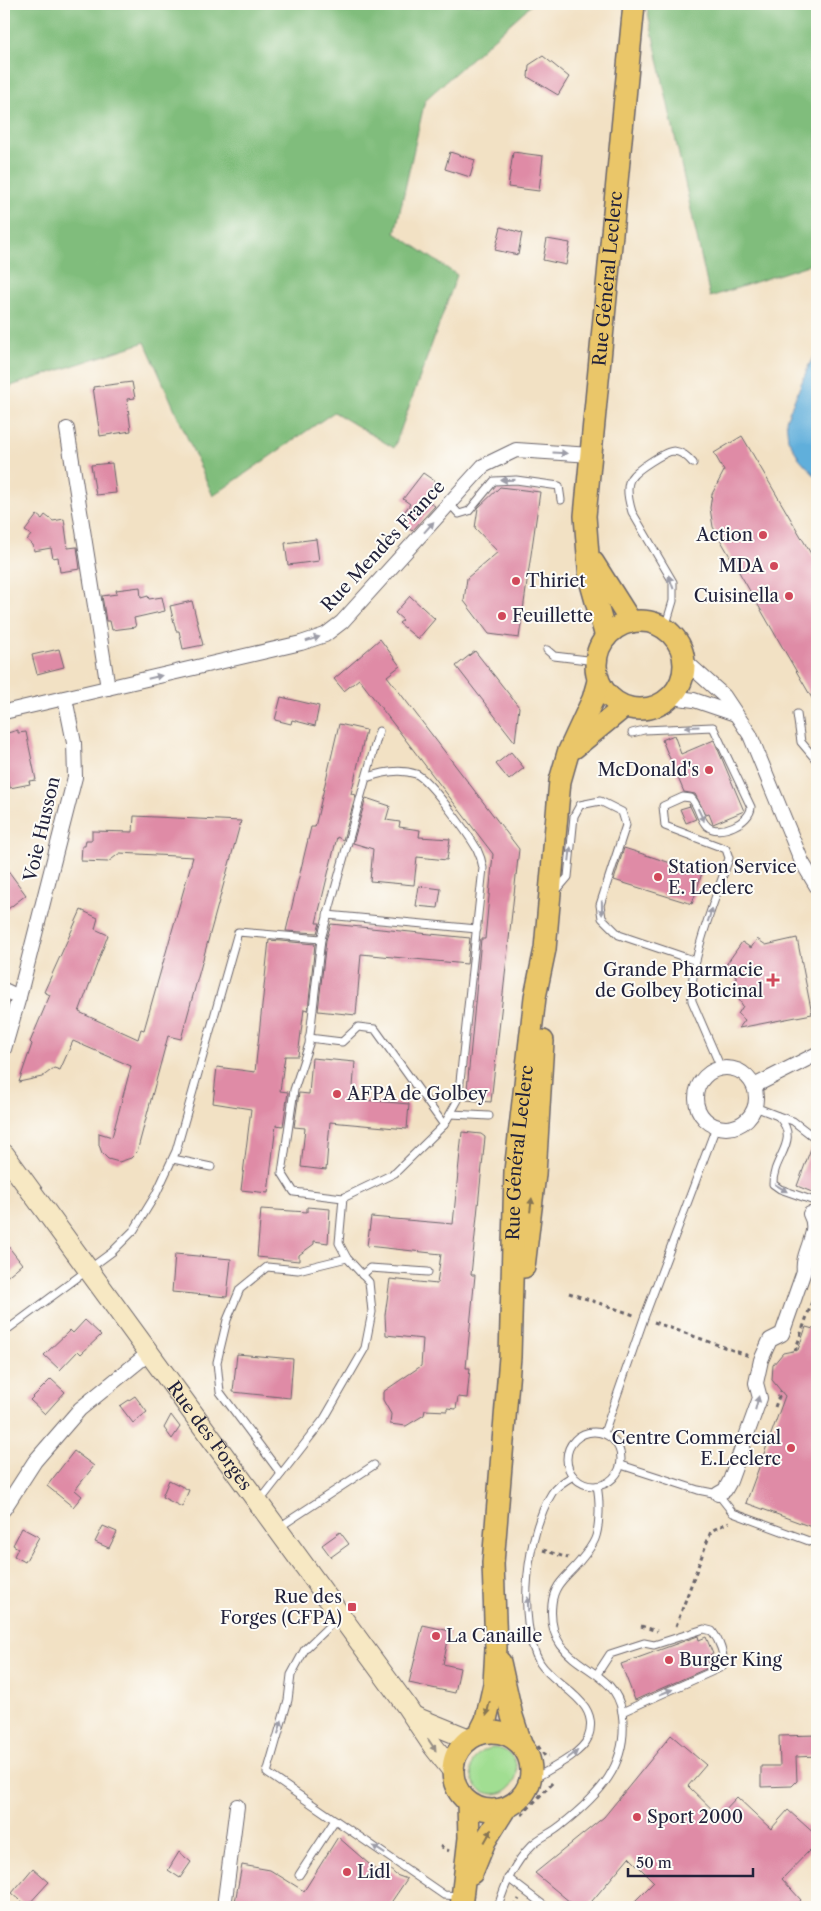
<svg xmlns="http://www.w3.org/2000/svg" width="821" height="1911" font-family="'Libre Caslon Text',serif">
<style>
.green{fill:#a1de92;stroke:#628066}
.forest{fill:#80bd7c;stroke:#51705c}
.water{fill:#61afdb;stroke:#42688b}
.building{fill:#df8ba6}
.lines{fill:none;stroke-linecap:round;stroke-linejoin:round}
.service-casing{stroke:#6b656b;stroke-width:9}
.minor-casing{stroke:#6b656b;stroke-width:16}
.secondary-casing{stroke:#6b656b;stroke-width:22}
.primary-casing{stroke:#6b656b;stroke-width:24}
.path{stroke:#6b656b;stroke-width:3;stroke-dasharray:4 4;stroke-linecap:butt}
.service{stroke:#fff;stroke-width:7}
.minor{stroke:#fff;stroke-width:14}
.secondary{stroke:#f7e8c3;stroke-width:20}
.primary{stroke:#eac669;stroke-width:21}
.oneway{fill:#9c9ca7}
.oneway2{fill:#867452}
.oneway3{fill:#978f86}
.poi-dot{fill:#d1495b;stroke:#fdfcf7;stroke-width:2}
.labels{text-anchor:middle;dominant-baseline:central;stroke-width:4;stroke-linejoin:round;paint-order:stroke}
.street-label{font-size:18px;fill:#22223b;stroke:#fdfcf7}
.poi-label{font-size:18px;fill:#22223b;stroke:#fdfcf7;text-anchor:start}
</style>
<rect width="100%" height="100%" fill="#fdfcf7"/>
<filter id="ink" filterUnits="userSpaceOnUse"><feTurbulence type="fractalNoise" baseFrequency=".02" numOctaves="2"/><feDisplacementMap in="SourceGraphic" scale="10" xChannelSelector="R" yChannelSelector="G"/><feConvolveMatrix kernelMatrix="1 2 1 2 8 2 1 2 1" color-interpolation-filters="sRGB"/></filter>
<filter id="wash" filterUnits="userSpaceOnUse"><feTurbulence type="fractalNoise" baseFrequency=".0096" numOctaves="4" result="noise"/><feDisplacementMap in="SourceGraphic" scale="20" xChannelSelector="R" yChannelSelector="G"/><feGaussianBlur stdDeviation="1.12" result="paint"/><feColorMatrix in="noise" values="0 0 0 0 0 0 0 0 0 0 0 0 0 0 0 0 0 1.4 0 .05"/><feComposite in="paint" operator="in"/></filter>
<g filter="url(#wash)">
<rect width="100%" height="100%" fill="#f2e1c4"/>
<!-- green -->
<circle class="green" cx="494" cy="1771" r="23"/>
<!-- forest -->
<g class="forest">
<polygon points="4,4 532,4 425,100 395,233 457,275 394,448 334,412 213,496 145,342 11,386 4,399"/>
<polygon points="646,4 817,4 817,262 710,297"/>
</g>
<!-- water -->
<polygon class="water" points="817,352 817,478 799,458 788,439 786,420 809,365"/>
<g id="blocks">
<!-- building -->
<g class="building">
<polygon points="543,56 569,77 558,95 528,77 529,65"/>
<polygon points="450,152 475,160 470,177 445,169"/>
<polygon points="513,152 543,156 539,191 508,187"/>
<polygon points="501,227 522,233 518,255 495,250"/>
<polygon points="547,239 570,243 566,265 543,260"/>
<polygon points="132,382 135,398 127,399 131,431 100,436 93,387"/>
<polygon points="742,436 817,564 817,707 713,527 710,508 712,494 724,471 714,453"/>
<polygon points="112,463 116,493 96,495 91,465"/>
<polygon points="423,473 436,482 424,499 435,506 412,531 398,521 410,504 403,499"/>
<polygon points="500,487 540,492 519,638 489,634 464,601 467,578 498,552 475,528 478,508"/>
<polygon points="37,515 42,519 45,515 53,521 64,519 68,548 77,547 80,569 60,572 58,557 53,558 51,548 34,551 33,545 27,540 31,535 25,531"/>
<polygon points="316,539 319,561 288,565 285,543"/>
<polygon points="140,587 141,598 148,596 149,599 162,597 165,611 134,618 136,627 112,630 110,621 106,621 102,596 117,594 116,590"/>
<polygon points="410,596 435,619 418,639 399,623 403,620 395,613"/>
<polygon points="192,601 203,645 183,649 179,631 176,631 170,606"/>
<polygon points="380,639 400,666 387,676 519,849 491,1102 466,1100 481,939 485,939 493,854 359,679 344,691 334,679"/>
<polygon points="59,649 64,667 37,674 32,655"/>
<polygon points="475,651 519,707 515,742 456,666"/>
<polygon points="281,697 319,706 315,726 292,720 291,724 275,720"/>
<polygon points="339,724 366,730 351,794 356,795 343,840 337,837 316,923 320,923 317,933 286,931 311,827 315,827"/>
<polygon points="18,730 18,733 26,732 36,780 29,781 30,784 10,788 9,782 4,783 4,734"/>
<polygon points="674,735 681,754 714,740 744,811 713,824 709,814 706,815 695,794 684,792 662,740"/>
<polygon points="511,752 524,768 509,780 496,764"/>
<polygon points="366,798 390,806 386,820 400,822 399,827 420,830 419,837 450,839 447,860 417,857 414,885 370,881 373,849 353,843"/>
<polygon points="689,804 696,819 686,823 680,809 690,806"/>
<polygon points="134,816 241,821 181,1039 168,1036 137,1152 131,1158 119,1162 108,1159 102,1153 99,1145 99,1133 112,1137 131,1066 73,1041 60,1070 54,1068 42,1077 19,1082 32,1044 30,1042 50,995 44,992 81,910 98,918 95,929 108,935 79,1012 138,1039 141,1029 144,1030 193,857 120,853 108,862 81,861 82,846 85,846 86,840 92,840 92,831 133,832"/>
<polygon points="624,848 702,873 692,904 614,880"/>
<polygon points="4,865 26,895 4,912"/>
<polygon points="419,886 441,889 438,908 416,906"/>
<polygon points="331,924 470,938 467,964 361,954 356,1015 318,1011 326,940"/>
<polygon points="797,938 812,1014 739,1028 745,1020 738,1014 743,1006 736,995 736,976 724,968 728,962 742,942 751,948 757,939 766,945"/>
<polygon points="269,940 315,944 308,1010 304,1009 298,1056 285,1056 280,1091 288,1092 283,1126 276,1125 268,1193 241,1190 251,1109 213,1103 217,1067 255,1072"/>
<polygon points="312,1058 355,1062 352,1099 409,1104 407,1129 330,1122 326,1170 301,1167 305,1128 294,1127 299,1093 309,1094"/>
<polygon points="462,1132 481,1134 485,1137 471,1275 475,1275 466,1368 470,1368 467,1398 458,1397 456,1409 447,1408 447,1411 425,1410 424,1415 406,1426 390,1424 391,1414 383,1400 383,1392 421,1366 423,1339 386,1335 385,1315 390,1279 437,1284 441,1254 367,1246 371,1217 453,1224"/>
<polygon points="813,1143 817,1143 817,1194 797,1186"/>
<polygon points="307,1207 330,1209 328,1243 314,1241 314,1244 299,1255 299,1261 257,1257 261,1209 307,1212"/>
<polygon points="4,1241 22,1264 4,1279"/>
<polygon points="175,1254 231,1259 227,1297 172,1292"/>
<polygon points="85,1320 101,1335 81,1354 78,1351 60,1370 44,1355 70,1330 73,1333"/>
<polygon points="806,1327 817,1330 817,1529 746,1503 785,1396 772,1380 773,1365 783,1353 798,1350"/>
<polygon points="237,1354 293,1359 290,1398 233,1392"/>
<polygon points="51,1379 65,1392 45,1414 30,1400"/>
<polygon points="135,1396 147,1412 133,1423 120,1406"/>
<polygon points="171,1415 180,1427 172,1439 164,1428"/>
<polygon points="74,1451 94,1466 75,1490 82,1496 73,1507 47,1486"/>
<polygon points="169,1480 189,1490 182,1507 162,1497"/>
<polygon points="103,1526 117,1532 109,1548 95,1542"/>
<polygon points="22,1528 39,1537 25,1562 14,1556 18,1548 13,1545"/>
<polygon points="340,1532 349,1544 331,1557 322,1545"/>
<polygon points="423,1625 450,1631 443,1664 460,1668 455,1693 409,1683"/>
<polygon points="698,1636 699,1640 706,1637 713,1654 706,1656 710,1667 635,1700 621,1664"/>
<polygon points="671,1735 706,1765 688,1786 719,1816 737,1797 771,1829 788,1810 817,1836 817,1856 810,1850 782,1879 801,1900 795,1907 629,1907 654,1882 629,1857 587,1907 576,1907 535,1873 604,1817"/>
<polygon points="817,1735 817,1756 796,1757 797,1781 792,1786 761,1787 761,1766 780,1766 779,1736"/>
<polygon points="338,1837 377,1871 384,1864 396,1875 407,1879 388,1907 234,1907 242,1865 270,1870 304,1891"/>
<polygon points="179,1852 191,1862 180,1878 168,1870"/>
<polygon points="33,1868 49,1882 27,1906 12,1893"/>
</g>
</g>
</g>
<g filter="url(#ink)">
<use href="#blocks" fill-opacity="0" stroke="#6b656b" stroke-width="1"/>
<g class="lines">
<!-- service casing -->
<g class="service-casing">
<g id="service">
<polyline points="450,504 459,514 469,511 494,481 516,480 559,486 561,500"/>
<path d="M665,628l8,-27v-19l-41,-70c-3,-10 -7,-25 -1,-34 5,-8 34,-27 43,-27 8,1 14,6 19,12"/>
<polyline points="547,650 554,656 596,661"/>
<polyline points="797,714 801,742 817,761"/>
<path d="M632,733l12,-3 69,-3 38,80c0,15 -32,30 -44,19 -8,-7 -8,-21 -16,-28l-8,-1 -20,9 2,20 61,23 3,9c-12,38 -41,105 -37,143l29,67"/>
<polyline points="556,891 568,877 574,816 580,805 600,801 622,812 626,825 600,905 602,918 619,935 696,961"/>
<polyline points="327,915 477,929"/>
<polyline points="309,1038 342,1042 358,1027 375,1029 444,1125"/>
<polyline points="755,1107 778,1116"/>
<polyline points="451,1114 489,1116"/>
<path d="M815,1138l-22,-17 -15,-5c24,25 -6,41 -5,68l7,5 37,13"/>
<polyline points="173,1159 211,1167"/>
<path d="M343,1198l52,-25 49,-48 14,-25 25,-232c-1,-6 -3,-13 -6,-19 -9,-15 -47,-69 -61,-75 -17,-6 -34,-2 -50,4"/>
<polyline points="362,1275 370,1268 428,1272"/>
<polyline points="4,1332 112,1252 134,1230 156,1194 176,1151 238,932 321,939"/>
<circle cx="594" cy="1459" r="27"/>
<polyline points="604,1433 644,1318 716,1127"/>
<polyline points="621,1465 698,1490 718,1494 733,1513 817,1544"/>
<polyline points="281,1474 220,1392 217,1362 227,1320 240,1289 267,1267 298,1270 347,1258"/>
<polyline points="260,1501 324,1419 365,1348 372,1312 369,1282 347,1258 339,1243 343,1198 294,1192 282,1173 294,1090 309,1044 321,939 379,731"/>
<polyline points="278,1528 374,1465"/>
<polyline points="342,1619 329,1626 305,1649 291,1675 288,1700 267,1773 444,1895 459,1896"/>
<path d="M597,1674l13,-20 34,-11 10,2 50,-16 8,2c7,9 14,25 10,36l-100,45"/>
<path d="M530,1781c16,-10 51,-26 58,-43 14,-37 -32,-50 -48,-75 -24,-41 -13,-131 12,-170 4,-7 14,-13 21,-17"/>
<polyline points="299,1875 335,1820"/>
<polyline points="508,1878 546,1907"/>
<path d="M498,1907c7,-23 16,-44 34,-62 8,-8 20,-12 28,-19 38,-30 70,-61 62,-114 -8,-51 -77,-41 -70,-108 2,-21 16,-28 28,-43 5,-6 12,-15 15,-22 5,-13 5,-39 2,-53"/>
</g>
</g>
<!-- minor casing -->
<g class="minor-casing">
<g id="minor">
<polyline points="67,429 108,688"/>
<polyline points="684,660 724,696 750,735 802,862 817,887"/>
<polyline points="671,697 694,700 735,714"/>
<polyline points="4,712 301,643 325,635 342,622 483,466 516,450 591,455"/>
<polyline points="4,990 19,997"/>
<polyline points="4,1049 19,997 75,777 74,743 65,698"/>
<circle cx="726" cy="1098" r="30"/>
<polyline points="754,1086 817,1054"/>
<path d="M718,1494l7,-4 5,-9 30,-83 -4,-15 5,-23 9,-20 12,-6 22,-63c-3,-19 17,-39 6,-57"/>
<polyline points="4,1509 35,1461 80,1409 149,1353"/>
<polyline points="224,1907 237,1806"/>
</g>
</g>
<!-- secondary casing -->
<g class="secondary-casing">
<g id="secondary">
<path id="s1" d="M4,1154l401,550 28,42 19,24"/>
<polyline points="415,1717 469,1739"/>
</g>
</g>
<!-- primary casing -->
<g class="primary-casing">
<g id="primary">
<polyline points="593,562 631,622"/>
<circle cx="640" cy="665" r="44"/>
<path id="s2" d="M606,637l-16,-57 -5,-64 49,-512"/>
<polyline points="574,748 624,707"/>
<polyline points="524,1267 535,1174 543,1041"/>
<polyline points="500,1662 512,1716 521,1744"/>
<circle cx="492" cy="1771" r="39"/>
<path id="s3" d="M479,1734l7,-14 8,-36 2,-36 -3,-85 17,-206 5,-186 20,-174 10,-48 15,-168 8,-28 25,-54 5,-18"/>
<polyline points="472,1873 485,1841 505,1809"/>
<polyline points="461,1907 469,1838 468,1803"/>
</g>
</g>
<!-- path -->
<g class="path">
<polyline points="569,1293 634,1315"/>
<polyline points="654,1322 749,1356"/>
<polyline points="795,1351 817,1287"/>
<polyline points="775,1407 781,1391"/>
<polyline points="543,1550 568,1558"/>
<polyline points="641,1626 657,1631"/>
<polyline points="676,1626 711,1531 729,1522"/>
<polyline points="538,1746 545,1756 549,1756"/>
<polyline points="522,1815 553,1782"/>
<polyline points="440,1846 449,1851"/>
<polyline points="514,1907 519,1899"/>
</g>
<!-- service -->
<use href="#service" class="service"/>
<!-- minor -->
<use href="#minor" class="minor"/>
<!-- secondary -->
<use href="#secondary" class="secondary"/>
<!-- primary -->
<use href="#primary" class="primary"/>
</g>
<!-- one-way arrows -->
<defs><path id="oneway-solid" d="M-6-.8H1V-3.2L6.5 0L1 3.2V.8H-6Z" transform="scale(1.25)"/></defs>
<g class="oneway">
<use href="#oneway-solid" transform="translate(560 453) rotate(4)"/>
<use href="#oneway-solid" transform="translate(508 480) rotate(178)"/>
<use href="#oneway-solid" transform="translate(429 527) rotate(-48)"/>
<use href="#oneway-solid" transform="translate(671 582) rotate(-110)"/>
<use href="#oneway-solid" transform="translate(313 639) rotate(-18)"/>
<use href="#oneway-solid" transform="translate(155 677) rotate(-13)"/>
<use href="#oneway-solid" transform="translate(692 727) rotate(177)"/>
<use href="#oneway-solid" transform="translate(701 815) rotate(64)"/>
<use href="#oneway-solid" transform="translate(570 854) rotate(-84)"/>
<use href="#oneway-solid" transform="translate(602 908) rotate(89)"/>
<use href="#oneway-solid" transform="translate(710 915) rotate(-72)"/>
<use href="#oneway-solid" transform="translate(781 1188) rotate(31)"/>
<use href="#oneway-solid" transform="translate(757 1403) rotate(-76)"/>
<use href="#oneway-solid" transform="translate(528 1604) rotate(-92)"/>
<use href="#oneway-solid" transform="translate(666 1692) rotate(-22)"/>
<use href="#oneway-solid" transform="translate(280 1727) rotate(-74)"/>
<use href="#oneway-solid" transform="translate(572 1755) rotate(-37)"/>
<use href="#oneway-solid" transform="translate(379 1850) rotate(-146)"/>
</g>
<g class="oneway2">
<use href="#oneway-solid" transform="translate(531 1205) rotate(-83)"/>
<use href="#oneway-solid" transform="translate(488 1709) rotate(103)"/>
<use href="#oneway-solid" transform="translate(488 1836) rotate(-61)"/>
</g>
<use class="oneway3" href="#oneway-solid" transform="translate(432 1745) rotate(56)"/>
</g>
<!-- markers -->
<g class="poi-dot">
<circle cx="763" cy="535" r="5"/>
<circle cx="774" cy="566" r="5"/>
<circle cx="516" cy="581" r="5"/>
<circle cx="789" cy="596" r="5"/>
<circle cx="502" cy="616" r="5"/>
<circle cx="709" cy="770" r="5"/>
<circle cx="658" cy="877" r="5"/>
<path d="M770.5 972.5h5v5h5v5h-5v5h-5v-5h-5v-5h5z"/>
<circle cx="337" cy="1094" r="5"/>
<circle cx="791" cy="1448" r="5"/>
<rect x="347" y="1602" width="10" height="10" rx="2.5"/>
<circle cx="436" cy="1636" r="5"/>
<circle cx="669" cy="1660" r="5"/>
<circle cx="637" cy="1817" r="5"/>
<circle cx="347" cy="1872" r="5"/>
</g>
<g class="labels">
<!-- street labels -->
<g class="street-label">
<text stroke="none"><textPath href="#s2" startOffset="362">Rue Général Leclerc</textPath></text>
<text transform="translate(383 546) rotate(-47)">Rue Mendès France</text>
<text transform="translate(42 829) rotate(-77)">Voie Husson</text>
<text stroke="none"><textPath href="#s3" startOffset="585">Rue Général Leclerc</textPath></text>
<text stroke="none"><textPath href="#s1" startOffset="349">Rue des Forges</textPath></text>
</g>
<!-- poi labels -->
<g class="poi-label">
<text x="753" y="535" text-anchor="end">Action</text>
<text x="764" y="566" text-anchor="end">MDA</text>
<text x="526" y="581">Thiriet</text>
<text x="779" y="596" text-anchor="end">Cuisinella</text>
<text x="512" y="616">Feuillette</text>
<text x="699" y="770" text-anchor="end">McDonald's</text>
<text x="668" y="867">Station Service<tspan x="668" dy="21">E. Leclerc</tspan></text>
<text x="763" y="970" text-anchor="end">Grande Pharmacie<tspan x="763" dy="21">de Golbey Boticinal</tspan></text>
<text x="347" y="1094">AFPA de Golbey</text>
<text x="781" y="1438" text-anchor="end">Centre Commercial<tspan x="781" dy="21">E.Leclerc</tspan></text>
<text x="342" y="1597" text-anchor="end">Rue des<tspan x="342" dy="21">Forges (CFPA)</tspan></text>
<text x="446" y="1636">La Canaille</text>
<text x="679" y="1660">Burger King</text>
<text x="647" y="1817">Sport 2000</text>
<text x="357" y="1872">Lidl</text>
</g>
</g>
<!-- margin -->
<rect width="821" height="1911" fill="none" stroke="#fdfcf7" stroke-width="20"/>
<!-- scale -->
<path d="M628 1868v8h125v-8" fill="none" stroke="#22223b" stroke-width="2.5"/>
<text x="636" y="1868" font-size="15" fill="#22223b" stroke="#fdfcf7" stroke-width="4" paint-order="stroke">50 m</text>
</svg>
